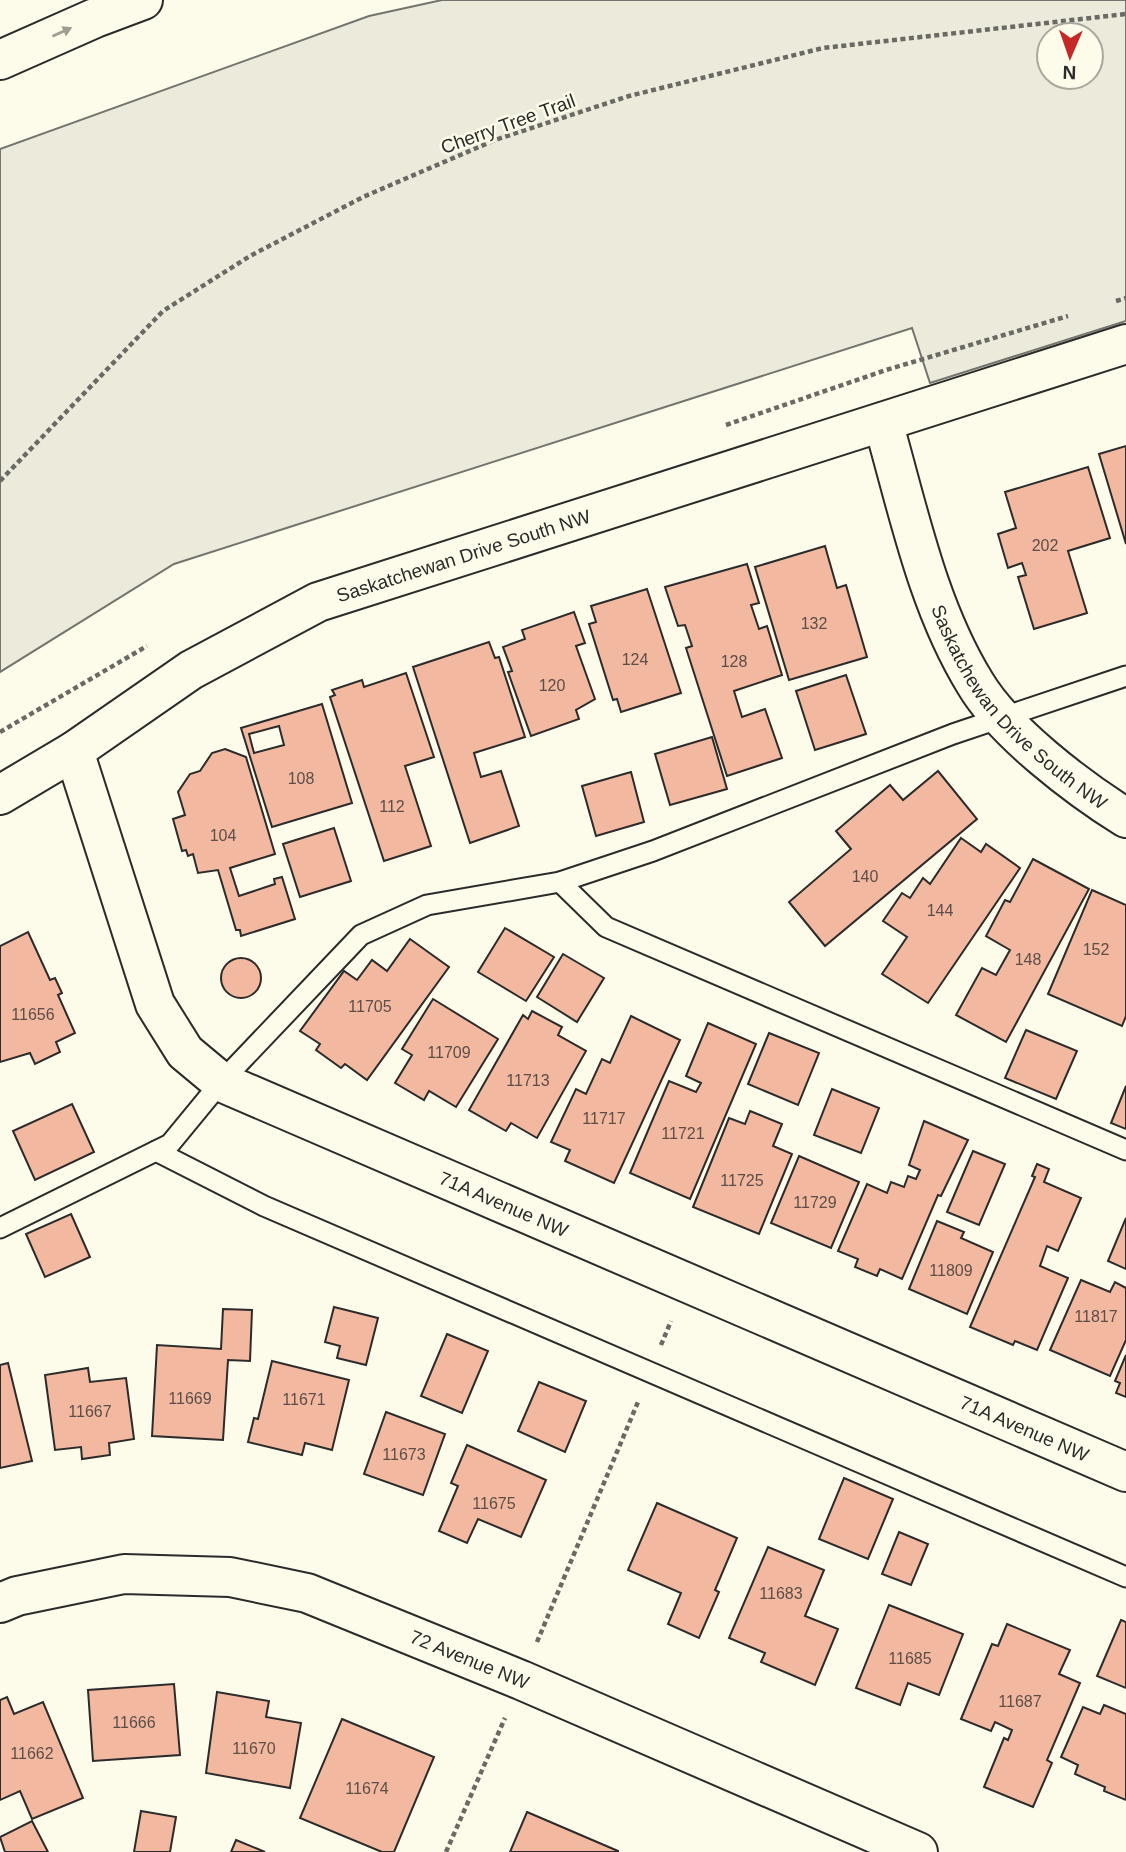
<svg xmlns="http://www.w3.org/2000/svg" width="1126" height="1852" font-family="Helvetica,sans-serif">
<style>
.green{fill:#ecebdb;stroke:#74746e;stroke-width:2;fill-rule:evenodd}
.building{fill:#f2b8a0;stroke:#2b2b2b;stroke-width:2;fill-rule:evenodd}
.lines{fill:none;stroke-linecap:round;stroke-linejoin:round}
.service-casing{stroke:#2b2b2b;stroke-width:23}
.minor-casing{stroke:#2b2b2b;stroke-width:42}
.secondary-casing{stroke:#2b2b2b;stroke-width:42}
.path{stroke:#6a6964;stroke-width:4.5;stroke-dasharray:5 3.5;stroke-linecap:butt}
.service{stroke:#fdfbea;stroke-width:19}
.minor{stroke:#fdfbea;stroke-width:38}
.secondary{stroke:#fdfbea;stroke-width:38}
.oneway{fill:#9e9d94}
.labels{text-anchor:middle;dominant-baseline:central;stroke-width:5;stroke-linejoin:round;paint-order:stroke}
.number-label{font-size:16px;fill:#5d4e48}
.street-label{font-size:19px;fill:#2b2b2b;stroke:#fdfbea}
</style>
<rect width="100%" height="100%" fill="#fdfbea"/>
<!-- green -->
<path class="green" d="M442,0h684v321l-196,62 -18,-55 -738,236 -174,108v-523l369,-133zM1091,35v42h-42v-42z"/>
<!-- building -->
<g class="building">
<polygon points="1126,446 1126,544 1099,454"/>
<polygon points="1088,467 1110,538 1068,551 1087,613 1034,629 1018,577 1026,575 1022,563 1008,568 998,534 1016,528 1005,492"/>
<polygon points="825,546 837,588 846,585 867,657 789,680 755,567"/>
<polygon points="747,564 759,603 751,605 759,629 767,626 782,675 734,691 742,717 765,709 782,758 727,776 686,648 692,646 685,625 678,626 665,587"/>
<polygon points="647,589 681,693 621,712 617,699 613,700 589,624 596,622 591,606"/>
<polygon points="574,612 585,643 576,646 595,699 576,710 579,719 531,736 508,672 512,671 503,647 525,639 522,630"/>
<polygon points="489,642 495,658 499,657 525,737 474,753 481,777 501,771 519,826 470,843 413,667"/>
<polygon points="406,673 434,757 405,766 431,846 384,861 330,697 335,695 332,690 362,680 364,687"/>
<polygon points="846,675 866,734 815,750 796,691"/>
<path d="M322,704l30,99 -80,24 -31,-99zM279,726l5,19 -30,8 -5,-19z"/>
<polygon points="712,737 727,789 670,805 655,754"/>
<polygon points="225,749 246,757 275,854 230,868 239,896 275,884 274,879 282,877 295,919 241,936 240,930 236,930 218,870 198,873 193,854 188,856 186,850 182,851 173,819 185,815 178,792 190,774 200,771 212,753"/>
<polygon points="938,771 977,819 825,946 789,902 851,849 836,831 890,785 903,800"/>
<polygon points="631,772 644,822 596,836 582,786"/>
<polygon points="334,828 351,881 300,897 283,844"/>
<polygon points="961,838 981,852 986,844 1020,868 928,1003 882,974 907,937 883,921 902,893 910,898 923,878 930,884"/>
<polygon points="1033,859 1089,889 1006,1042 956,1015 982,968 996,975 1010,950 986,936 1005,900 1010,902"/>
<polygon points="1092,890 1126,905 1126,1016 1122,1026 1048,994"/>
<polygon points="505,928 554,957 526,1001 478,972"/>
<polygon points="28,932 50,980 55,978 62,993 58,995 75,1033 56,1042 60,1052 35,1064 30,1053 0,1062 0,946"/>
<polygon points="410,939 449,967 367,1080 345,1064 341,1068 316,1050 320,1044 300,1031 344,971 357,980 372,960 387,971"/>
<polygon points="563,954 604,978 577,1022 537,997"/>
<circle cx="241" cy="978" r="20"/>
<polygon points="433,999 498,1039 456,1107 429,1091 424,1100 395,1083 412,1055 402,1049"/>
<polygon points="532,1011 562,1027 558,1035 586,1051 537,1138 511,1123 506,1131 469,1110 523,1015 528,1019"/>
<polygon points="631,1016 680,1040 614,1183 565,1161 570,1150 551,1142 576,1089 586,1094 602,1059 610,1063"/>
<polygon points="708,1023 756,1044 690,1199 630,1173 669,1081 696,1092 701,1083 686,1076"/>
<polygon points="1026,1030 1077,1051 1056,1099 1005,1078"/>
<polygon points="769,1033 819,1053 798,1105 748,1084"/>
<polygon points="1126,1086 1126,1129 1111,1123"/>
<polygon points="832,1089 879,1108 861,1153 814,1135"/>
<polygon points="72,1104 94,1152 35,1180 13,1131"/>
<polygon points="750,1111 782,1124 773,1146 792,1154 759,1234 693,1207 729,1118 745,1124"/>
<polygon points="924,1121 968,1140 941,1196 938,1195 902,1279 880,1269 877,1276 855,1267 858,1259 838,1251 867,1184 887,1193 891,1182 904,1187 908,1176 916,1179 920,1170 909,1165"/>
<polygon points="973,1151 1005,1164 979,1225 947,1212"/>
<polygon points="799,1156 859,1182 831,1248 771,1223"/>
<polygon points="1037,1164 1049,1169 1044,1182 1081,1198 1058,1251 1047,1246 1040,1266 1068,1278 1037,1350 1015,1341 1013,1345 970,1327 1035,1177 1032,1176"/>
<polygon points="71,1214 90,1257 45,1277 26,1234"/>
<polygon points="1126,1218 1126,1269 1108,1261"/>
<polygon points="937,1221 964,1232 961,1238 993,1252 967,1314 909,1289"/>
<polygon points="1081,1280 1110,1292 1115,1282 1126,1288 1126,1340 1110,1376 1050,1350"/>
<polygon points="334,1307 378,1318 366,1365 337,1358 340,1346 325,1342"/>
<polygon points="223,1309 252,1310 250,1361 228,1360 223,1440 152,1436 157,1345 221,1349"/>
<polygon points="447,1334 488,1351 462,1413 421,1396"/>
<polygon points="1126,1355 1126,1397 1116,1393 1120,1383 1115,1381"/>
<polygon points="272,1361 349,1380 332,1450 305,1443 302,1455 248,1442 254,1418 258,1419"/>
<polygon points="8,1363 32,1461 0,1468 0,1365"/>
<polygon points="88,1368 90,1382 126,1378 134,1439 109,1443 110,1455 82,1459 81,1447 55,1450 45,1375"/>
<polygon points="539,1382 586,1401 565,1452 518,1431"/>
<polygon points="386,1412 445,1434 423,1495 364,1474"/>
<polygon points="467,1445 546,1480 521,1537 478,1519 467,1543 439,1531 458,1486 451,1483"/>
<polygon points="844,1478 893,1499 868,1559 819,1539"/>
<polygon points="657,1503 737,1538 715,1590 719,1592 699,1638 668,1624 681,1593 628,1570"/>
<polygon points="899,1532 928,1544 911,1585 882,1574"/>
<polygon points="768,1547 824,1570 805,1616 838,1629 815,1685 761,1662 765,1653 729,1638"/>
<polygon points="889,1605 963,1634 939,1695 908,1683 900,1705 856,1688"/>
<polygon points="1121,1620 1126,1622 1126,1688 1097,1676"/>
<polygon points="1007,1624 1070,1650 1059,1674 1080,1683 1047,1760 1052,1763 1033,1807 984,1787 1004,1738 1008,1740 1012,1730 995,1722 991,1731 961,1719 992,1644 998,1646"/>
<polygon points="174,1684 180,1755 93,1761 88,1690"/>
<polygon points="217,1692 269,1701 266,1717 301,1723 290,1788 206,1773"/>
<polygon points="7,1697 14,1714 43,1702 83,1798 32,1819 20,1791 0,1800 0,1700"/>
<polygon points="1104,1705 1126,1714 1126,1800 1104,1791 1105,1787 1075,1774 1078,1765 1061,1757 1083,1707 1100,1714"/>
<polygon points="342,1719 434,1757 394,1852 382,1852 300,1818"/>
<polygon points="141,1811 176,1817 170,1852 134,1852"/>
<polygon points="527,1812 618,1851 618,1852 510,1852"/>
<polygon points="32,1821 48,1852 5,1852 0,1837"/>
<polygon points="236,1840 265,1852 231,1852"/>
</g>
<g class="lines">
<!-- service casing -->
<g class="service-casing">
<g id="service">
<polyline points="560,882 606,927 1126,1150"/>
<polyline points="156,1151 264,1206 1126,1577"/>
<polyline points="0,1228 170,1144 221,1082 361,935 427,905 560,882 653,851 953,734 1126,676"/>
</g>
</g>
<!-- minor casing -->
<g class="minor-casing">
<g id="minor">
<path id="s1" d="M883,422c25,87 44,183 92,261 29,49 103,105 151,135"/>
<path id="s2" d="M74,751l81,253 30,48 36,30 905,390"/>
<path id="s3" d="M0,795l74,-44 117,-81 127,-68 808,-258"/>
<path id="s4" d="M0,1603l17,-7 107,-22 106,3 77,16 214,87 397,172"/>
</g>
</g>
<!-- secondary casing -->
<g class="secondary-casing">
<polyline id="secondary" points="0,60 95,18 143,0"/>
</g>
<!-- path -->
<g class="path">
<polyline points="1116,301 1126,298"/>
<polyline points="726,425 886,370 1068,316"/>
<polyline points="0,481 163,311 250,256 363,197 495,140 629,96 823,48 1126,14"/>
<polyline points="0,732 147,646"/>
<polyline points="661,1345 671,1321"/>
<polyline points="537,1642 638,1402"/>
<polyline points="446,1852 505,1718"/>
</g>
<!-- service -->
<use href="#service" class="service"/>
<!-- minor -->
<use href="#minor" class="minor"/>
<!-- secondary -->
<use href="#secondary" class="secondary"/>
</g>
<!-- one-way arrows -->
<defs><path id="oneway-solid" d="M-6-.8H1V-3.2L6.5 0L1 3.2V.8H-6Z" transform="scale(1.75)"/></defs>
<use class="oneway" href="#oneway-solid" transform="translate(62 32) rotate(-24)"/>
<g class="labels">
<!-- number labels -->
<g class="number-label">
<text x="1045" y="545">202</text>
<text x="814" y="623">132</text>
<text x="635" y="659">124</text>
<text x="734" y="661">128</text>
<text x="552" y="685">120</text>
<text x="301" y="778">108</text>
<text x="392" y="806">112</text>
<text x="223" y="835">104</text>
<text x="865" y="876">140</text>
<text x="940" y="910">144</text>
<text x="1096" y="949">152</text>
<text x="1028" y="959">148</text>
<text x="370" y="1006">11705</text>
<text x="33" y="1014">11656</text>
<text x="449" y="1052">11709</text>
<text x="528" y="1080">11713</text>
<text x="604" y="1118">11717</text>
<text x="683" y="1133">11721</text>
<text x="742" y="1180">11725</text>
<text x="815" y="1202">11729</text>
<text x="951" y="1270">11809</text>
<text x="1096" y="1316">11817</text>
<text x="190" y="1398">11669</text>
<text x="304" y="1399">11671</text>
<text x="90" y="1411">11667</text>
<text x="404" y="1454">11673</text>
<text x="494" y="1503">11675</text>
<text x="781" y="1593">11683</text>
<text x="910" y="1658">11685</text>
<text x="1020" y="1701">11687</text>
<text x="134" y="1722">11666</text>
<text x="254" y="1748">11670</text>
<text x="32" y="1753">11662</text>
<text x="367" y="1788">11674</text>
</g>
<!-- street labels -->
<g class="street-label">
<text transform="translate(508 124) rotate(-20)">Cherry Tree Trail</text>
<text stroke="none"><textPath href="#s3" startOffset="525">Saskatchewan Drive South NW</textPath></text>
<text stroke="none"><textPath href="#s1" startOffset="324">Saskatchewan Drive South NW</textPath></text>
<text stroke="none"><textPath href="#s2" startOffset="677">71A Avenue NW</textPath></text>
<text stroke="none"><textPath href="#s2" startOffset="1244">71A Avenue NW</textPath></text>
<text stroke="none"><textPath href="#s4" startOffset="488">72 Avenue NW</textPath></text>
</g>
</g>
<!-- north arrow -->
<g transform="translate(1070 56) rotate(182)"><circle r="33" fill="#fdfbea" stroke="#a9a89e" stroke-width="2"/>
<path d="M0-5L12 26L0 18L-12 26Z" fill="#c62828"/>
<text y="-10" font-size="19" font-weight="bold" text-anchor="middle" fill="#2b2b2b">N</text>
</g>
</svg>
